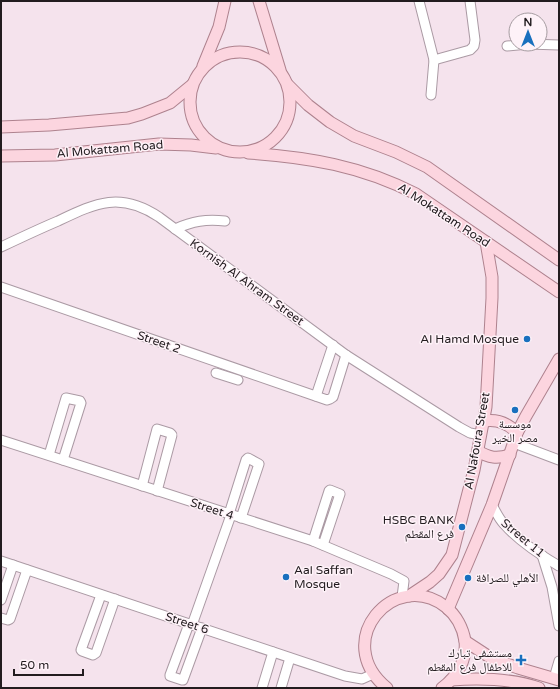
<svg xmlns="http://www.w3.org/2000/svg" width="560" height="689" font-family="'Varela Round','Noto Naskh Arabic',sans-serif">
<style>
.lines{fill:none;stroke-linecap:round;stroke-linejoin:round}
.minor-casing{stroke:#ab9aa4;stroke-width:11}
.major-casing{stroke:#ae828e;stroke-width:13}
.minor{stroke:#fff;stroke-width:9}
.major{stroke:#fcd5df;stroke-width:11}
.poi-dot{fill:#1970be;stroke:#fef2f8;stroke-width:1.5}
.labels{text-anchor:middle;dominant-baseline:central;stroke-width:3;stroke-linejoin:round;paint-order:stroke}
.street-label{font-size:12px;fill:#221c1f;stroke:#fef2f8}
.poi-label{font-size:12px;fill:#221c1f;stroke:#fef2f8;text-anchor:end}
</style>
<rect width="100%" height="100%" fill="#f5e3ed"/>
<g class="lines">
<!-- minor casing -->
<g class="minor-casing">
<g id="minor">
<polyline points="419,1 434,60 431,95"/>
<polyline points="507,46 528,44 559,45"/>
<polyline points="434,60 470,50 474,46 475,40 470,1"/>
<path d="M175,229c18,-8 31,-10 50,-8"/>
<path d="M1,247c19,-9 38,-18 57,-26 38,-18 62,-30 101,-4l187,138 113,72 11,6 11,2"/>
<polyline points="1,287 327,400 330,399 333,397 346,355"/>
<polyline points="216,373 238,380"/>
<polyline points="316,396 333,345"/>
<polyline points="1,440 313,541 391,574 404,581 402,597"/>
<polyline points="514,443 559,460"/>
<polyline points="49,455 66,398 80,401 81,403 63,460"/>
<polyline points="142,486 157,429 170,433 172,435 157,491"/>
<path d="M492,505c4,7 7,14 12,19 13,15 38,32 55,42"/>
<polyline points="229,514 246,460 248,458 259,464 241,518"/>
<polyline points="313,541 329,491 330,490 340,494 323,545"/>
<polyline points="542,555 552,587 559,626"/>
<polyline points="1,561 345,676 362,679 373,674"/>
<polyline points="101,595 81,650 82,651 93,655 96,653 115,599"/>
<polyline points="1,600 13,565"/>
<polyline points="1,618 8,620 10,619 27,570"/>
<polyline points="189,624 170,675 170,676 182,680 183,680 202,628"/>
<polyline points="192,625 231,515"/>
<polyline points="554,678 559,661"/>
<polyline points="262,688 273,652"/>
<polyline points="281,688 290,658"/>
</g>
</g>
<!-- major casing -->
<g class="major-casing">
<g id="major">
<polyline points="259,1 280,70"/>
<circle cx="240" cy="102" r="50"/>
<polyline points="203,66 219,27 225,1"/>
<polyline points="288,85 308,105 330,122 354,136 396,152 427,167 559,260"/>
<polyline points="1,127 49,125 128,118 142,114 170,103 192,85"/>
<path d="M248,153c60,4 114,13 168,41l143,98"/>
<polyline points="1,156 55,155 159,144 191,145 216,148"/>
<path d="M484,421c13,-2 24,2 33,12"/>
<path d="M478,451c11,7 19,8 32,4"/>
<polyline points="409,596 430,582 439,574 452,555 474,470 486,407 492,298 492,277 486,242"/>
<polyline points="448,609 492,505 517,433 526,416 559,359"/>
<polyline points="465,641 491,658 518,668 559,680"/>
<path d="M451,680c29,-2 60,-2 88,8"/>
<path d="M387,688c-57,-46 7,-121 59,-81 10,8 17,21 19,34 2,19 -8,36 -23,47"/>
</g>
</g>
<!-- minor -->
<use href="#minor" class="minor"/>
<!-- major -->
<use href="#major" class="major"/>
</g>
<!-- markers -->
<g class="poi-dot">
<circle cx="527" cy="339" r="4"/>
<circle cx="515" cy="410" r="4"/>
<circle cx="462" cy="527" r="4"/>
<circle cx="286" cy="577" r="4"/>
<circle cx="468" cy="578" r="4"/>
<path d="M519 654h4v4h4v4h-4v4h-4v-4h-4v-4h4z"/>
</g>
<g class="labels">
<!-- street labels -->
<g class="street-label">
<text transform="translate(110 149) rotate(-5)">Al Mokattam Road</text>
<text transform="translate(444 215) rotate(33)">Al Mokattam Road</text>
<text transform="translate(247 282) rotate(36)">Kornish Al Ahram Street</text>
<text transform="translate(159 342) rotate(19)">Street 2</text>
<text transform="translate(477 441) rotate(-80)">Al Nafoura Street</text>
<text transform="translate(212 509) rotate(18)">Street 4</text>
<text transform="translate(523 538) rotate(40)">Street 11</text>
<text transform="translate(187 623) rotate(18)">Street 6</text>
</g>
<!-- poi labels -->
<g class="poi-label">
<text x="519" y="339">Al Hamd Mosque</text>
<text x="515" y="424" text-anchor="middle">موسسة<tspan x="515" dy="14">مصر الخير</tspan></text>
<text x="454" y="520">HSBC BANK<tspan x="454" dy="14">فرع المقطم</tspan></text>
<text x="294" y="570" text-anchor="start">Aal Saffan<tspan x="294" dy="14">Mosque</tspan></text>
<text x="476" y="578" text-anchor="start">الأهلي للصرافة</text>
<text x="512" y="653">مستشفى تبارك<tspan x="512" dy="14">للاطفال فرع المقطم</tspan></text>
</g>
</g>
<!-- border -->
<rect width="560" height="689" fill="none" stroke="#221c1f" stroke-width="4"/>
<!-- north arrow -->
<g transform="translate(528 32)"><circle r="19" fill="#fef2f8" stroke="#a69ca1"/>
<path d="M0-3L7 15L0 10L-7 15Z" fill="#1970be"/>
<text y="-6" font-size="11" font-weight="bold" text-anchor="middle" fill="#221c1f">N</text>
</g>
<!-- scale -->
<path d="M14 669v6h69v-6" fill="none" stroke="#221c1f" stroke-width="2"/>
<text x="20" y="669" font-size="12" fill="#221c1f" stroke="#fef2f8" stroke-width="3" paint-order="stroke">50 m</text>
</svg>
